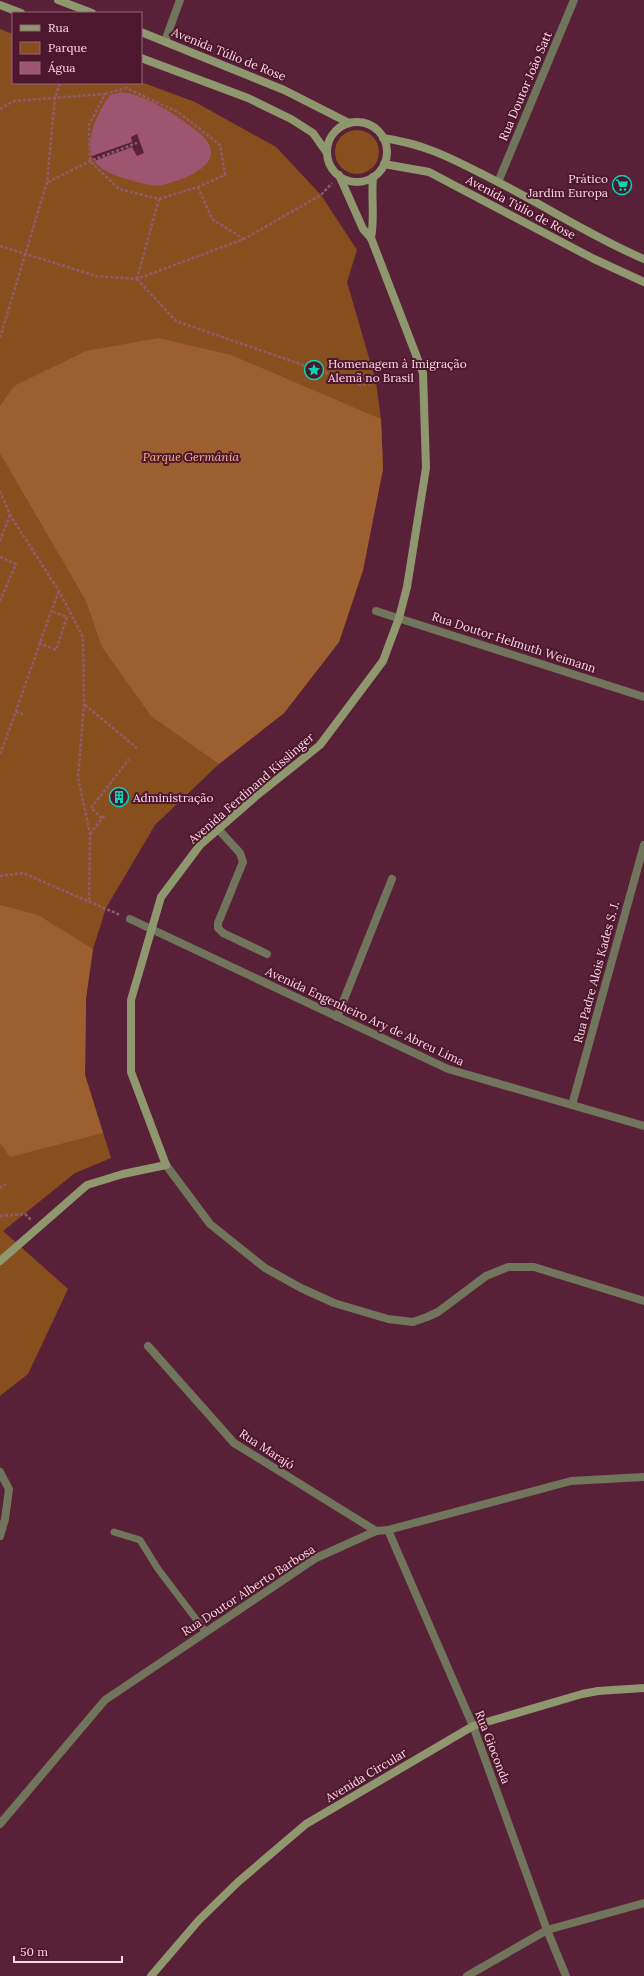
<svg xmlns="http://www.w3.org/2000/svg" width="644" height="1976" font-family="Lora,serif">
<style>
.green{fill:#884f1e}
.forest{fill:#9b5f30}
.water{fill:#9d5570}
.pier{fill:#592138}
.lines{fill:none;stroke-linecap:round;stroke-linejoin:round}
.path{stroke:#8e5c70;stroke-width:2.5;stroke-dasharray:3 2;stroke-linecap:butt}
.lane{stroke:#70755b;stroke-width:7}
.street{stroke:#70755b;stroke-width:8}
.secondary{stroke:#8f976e;stroke-width:8}
.labels{text-anchor:middle;dominant-baseline:central;stroke-width:4;stroke-linejoin:round;paint-order:stroke}
.street-label{font-size:12px;fill:#fed9e5;stroke:#4d172e}
.poi-label{font-size:12px;fill:#fed9e5;stroke:#4d172e;text-anchor:start}
.park-label{font-size:12px;font-style:italic;fill:#fdb886;stroke:#4d172e}
</style>
<rect width="100%" height="100%" fill="#592138"/>
<!-- green -->
<g class="green">
<polygon points="0,29 13,34 13,83 141,82 195,102 276,147 321,195 357,250 347,282 376,382 381,419 383,469 363,570 339,642 284,713 219,764 155,825 106,908 93,949 86,998 85,1075 111,1158 75,1173 3,1231 68,1289 28,1374 0,1396"/>
<circle cx="357" cy="152" r="22"/>
</g>
<!-- forest -->
<g class="forest">
<polygon points="158,338 231,355 381,419 383,469 363,570 339,642 284,713 219,764 151,716 102,647 86,601 0,453 0,406 14,386 86,351"/>
<polygon points="0,905 38,915 93,949 86,998 85,1075 103,1133 10,1157 0,1143"/>
</g>
<!-- water -->
<path class="water" d="M122,92c28,5 53,22 75,39 37,29 -7,47 -34,54 -10,2 -22,-2 -33,-5 -11,-3 -30,-9 -36,-20 -11,-19 5,-50 16,-65z"/>
<!-- pier -->
<polygon class="pier" points="137,134 144,153 137,156 132,147 94,161 92,156 132,142 131,137"/>
<g class="lines">
<!-- path -->
<g class="path">
<polyline points="0,109 14,101 105,94 89,125 90,161 119,189 159,199 198,187 225,175 220,145 178,112 126,88 105,94"/>
<polyline points="48,182 90,161 137,143"/>
<polyline points="198,187 212,219 244,239"/>
<polyline points="0,246 96,276 137,279 244,239 321,195 332,183"/>
<polyline points="137,279 176,321 361,385 403,377"/>
<polyline points="137,279 159,199"/>
<polyline points="0,338 47,182 55,97 60,83"/>
<polyline points="0,491 10,515 59,591 83,637 84,705 78,777 90,834 89,901"/>
<polyline points="0,541 10,515"/>
<polyline points="0,557 16,564 0,601"/>
<polyline points="39,643 56,650 67,617 51,611"/>
<polyline points="85,705 137,748"/>
<polyline points="16,712 23,714"/>
<path d="M0,754c21,-54 38,-109 59,-163"/>
<polyline points="102,818 91,808 129,759"/>
<polyline points="90,834 105,815"/>
<polyline points="0,876 23,873 120,915"/>
<polyline points="0,1188 6,1184"/>
<polyline points="0,1216 25,1214 31,1220"/>
</g>
<!-- lane -->
<polyline class="lane" points="114,1532 140,1540 158,1569 205,1631"/>
<!-- street -->
<g class="street">
<polyline points="165,41 180,0"/>
<polyline points="498,182 574,0"/>
<polyline points="376,611 644,697"/>
<polyline points="218,829 240,853 243,862 218,923 218,928 223,933 267,954"/>
<polyline points="130,919 448,1069 644,1126"/>
<polyline points="337,1017 392,879"/>
<polyline points="572,1105 644,845"/>
<polyline points="166,1165 210,1224 265,1268 301,1288 334,1303 388,1319 413,1322 427,1317 438,1312 486,1276 508,1267 534,1267 644,1301"/>
<polyline points="148,1346 234,1443 376,1531"/>
<polyline points="0,1472 9,1489 5,1519 0,1536"/>
<polyline points="388,1530 473,1726 547,1930 566,1976"/>
<polyline points="0,1824 105,1700 316,1558 376,1531 388,1530 571,1481 644,1477"/>
<polyline points="467,1976 547,1930 644,1903"/>
</g>
<!-- secondary -->
<g class="secondary">
<polyline points="58,0 92,13"/>
<polyline points="0,5 21,13"/>
<polyline points="141,32 284,90 349,123"/>
<polyline points="141,58 248,98 291,119 313,133 327,153"/>
<circle cx="357" cy="152" r="30"/>
<path d="M383,138c42,6 68,20 105,39 53,26 102,59 156,82"/>
<polyline points="384,164 429,172 594,259 644,282"/>
<path d="M371,238c4,-20 0,-41 2,-61"/>
<polyline points="0,1261 87,1185 123,1174 166,1165 131,1072 131,1000 161,897 200,845 255,797 320,745 383,661 399,618 407,587 426,468 423,373 371,238 363,229 339,175"/>
<polyline points="151,1976 199,1920 238,1882 306,1824 473,1726 582,1694 598,1691 644,1688"/>
</g>
</g>
<!-- icons -->
<defs>
<g id="supermarket-ring" transform="scale(1)"><circle r="9.5" fill="#4d172e" stroke="#08d5b5" stroke-width="1.5"/><path d="M-6-5.5h2.5l.6 2H6L4.5 2H-2.5L-4.4-4H-6ZM-1.5 3.2a1.3 1.3 0 1 0 .1 0ZM3 3.2a1.3 1.3 0 1 0 .1 0Z" fill="#08d5b5"/></g>
<g id="sight-ring" transform="scale(1)"><circle r="9.5" fill="#4d172e" stroke="#08d5b5" stroke-width="1.5"/><path d="M0-6L1.8-2.2L6-1.7L2.9 1.2L3.7 5.4L0 3.3L-3.7 5.4L-2.9 1.2L-6-1.7L-1.8-2.2Z" fill="#08d5b5"/></g>
<g id="building-ring" transform="scale(1)"><circle r="9.5" fill="#4d172e" stroke="#08d5b5" stroke-width="1.5"/><path d="M-4-6H4V6H1V3H-1V6H-4ZM-2.5-4.3h1.7v1.8h-1.7ZM.8-4.3h1.7v1.8H.8ZM-2.5-1h1.7V.8h-1.7ZM.8-1h1.7V.8H.8Z" fill="#08d5b5"/></g>
</defs>
<g fill-rule="evenodd">
<use href="#supermarket-ring" x="622" y="185"/>
<use href="#sight-ring" x="314" y="370"/>
<use href="#building-ring" x="119" y="797"/>
</g>
<g class="labels">
<!-- street labels -->
<g class="street-label">
<text transform="translate(229 54) rotate(22)">Avenida Túlio de Rose</text>
<text transform="translate(525 86) rotate(-67)">Rua Doutor João Satt</text>
<text transform="translate(521 207) rotate(28)">Avenida Túlio de Rose</text>
<text transform="translate(514 642) rotate(18)">Rua Doutor Helmuth Weimann</text>
<text transform="translate(251 788) rotate(-41)">Avenida Ferdinand Kisslinger</text>
<text transform="translate(596 972) rotate(-75)">Rua Padre Alois Kades S. J.</text>
<text transform="translate(365 1016) rotate(25)">Avenida Engenheiro Ary de Abreu Lima</text>
<text transform="translate(267 1449) rotate(33)">Rua Marajó</text>
<text transform="translate(248 1590) rotate(-33)">Rua Doutor Alberto Barbosa</text>
<text transform="translate(493 1747) rotate(69)">Rua Gioconda</text>
<text transform="translate(366 1775) rotate(-31)">Avenida Circular</text>
</g>
<!-- poi labels -->
<g class="poi-label">
<text x="608" y="178" text-anchor="end">Prático<tspan x="608" dy="14">Jardim Europa</tspan></text>
<text x="328" y="363">Homenagem à Imigração<tspan x="328" dy="14">Alemã no Brasil</tspan></text>
<text x="133" y="797">Administração</text>
</g>
<!-- park labels -->
<g class="park-label">
<text x="191" y="456">Parque Germânia</text>
</g>
</g>
<!-- legend -->
<rect x="12" y="12" width="130" height="72" fill="#4d172e" stroke="#946577"/>
<rect x="20" y="25" width="20" height="6" fill="#8f976e" stroke="#946577"/>
<text x="48" y="32" font-size="12" fill="#fed9e5">Rua</text>
<rect x="20" y="42" width="20" height="12" fill="#884f1e" stroke="#946577"/>
<text x="48" y="52" font-size="12" fill="#fed9e5">Parque</text>
<rect x="20" y="62" width="20" height="12" fill="#9d5570" stroke="#946577"/>
<text x="48" y="72" font-size="12" fill="#fed9e5">Água</text>
<!-- scale -->
<path d="M14 1956v6h108v-6" fill="none" stroke="#fed9e5" stroke-width="2"/>
<text x="20" y="1956" font-size="12" fill="#fed9e5" stroke="#4d172e" stroke-width="3" paint-order="stroke">50 m</text>
</svg>
